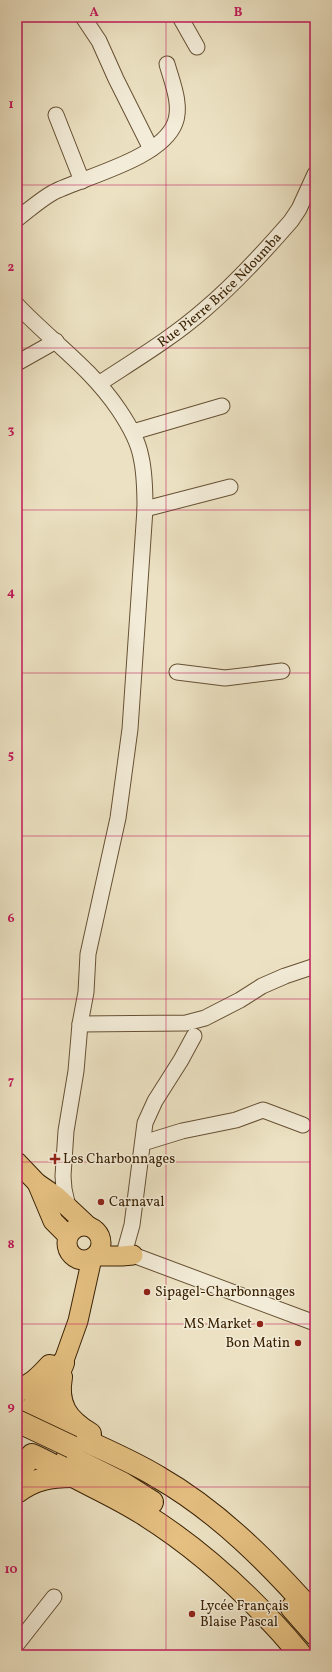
<svg xmlns="http://www.w3.org/2000/svg" width="332" height="1672" font-family="Vollkorn,serif">
<style>
.lines{fill:none;stroke-linecap:round;stroke-linejoin:round}
.minor-casing{stroke:#665133;stroke-width:17}
.major-casing{stroke:#392103;stroke-width:21}
.highway-casing{stroke:#392103;stroke-width:24}
.minor{stroke:#f3ecd8;stroke-width:15}
.major{stroke:#e6c182;stroke-width:19}
.highway{stroke:#e6c182;stroke-width:22}
.highway-bridge-casing{stroke:#392103;stroke-width:24;stroke-linecap:butt}
.highway-bridge{stroke:#e6c182;stroke-width:22}
.grid{fill:none;stroke:#c2185b;stroke-width:1;stroke-opacity:0.55}
.poi-dot{fill:#8f2418;stroke:#f3ecd8;stroke-width:1.5}
.labels{text-anchor:middle;dominant-baseline:central;stroke-width:3;stroke-linejoin:round;paint-order:stroke}
.street-label{font-size:14px;fill:#392103;stroke:#f3ecd8}
.poi-label{font-size:14px;fill:#392103;stroke:#f3ecd8;text-anchor:start}
.neatline{fill:none;stroke:#c2185b;stroke-width:1.5}
.grid-label{font-size:13px;text-anchor:middle;font-weight:bold;fill:#c2185b}
</style>
<rect width="100%" height="100%" fill="#ece2c3"/>
<filter id="stains"><feTurbulence type="fractalNoise" baseFrequency=".005" numOctaves="4"/><feColorMatrix values="0 0 0 0 .2 0 0 0 0 .09 0 0 0 0 .02 0 0 0 .5 -.17"/></filter>
<radialGradient id="worn" r=".72"><stop offset=".6" stop-color="#630" stop-opacity="0"/><stop offset="1" stop-color="#630" stop-opacity=".3"/></radialGradient>
<g class="lines">
<!-- minor casing -->
<g class="minor-casing">
<g id="minor">
<polyline points="83,17 99,41 116,79 151,149"/>
<polyline points="180,17 197,47"/>
<polyline points="56,115 82,181"/>
<path d="M17,219c12,-9 24,-20 37,-27 32,-16 107,-33 121,-69 7,-18 -3,-41 -8,-59"/>
<path d="M17,305c35,37 73,62 102,105 10,15 19,30 22,47 4,17 4,35 4,52l-15,220 -12,89 -30,136 -2,38 -6,32 -4,47 -10,60 -3,45 1,13 4,18"/>
<polyline points="17,363 56,341"/>
<path id="s1" d="M100,383c35,-23 72,-45 104,-73 32,-27 60,-58 87,-89l8,-12 16,-35"/>
<polyline points="133,432 222,406"/>
<polyline points="145,509 230,487"/>
<polyline points="177,672 225,678 282,671"/>
<polyline points="80,1024 186,1023 205,1018 240,1000 262,986 285,976 315,966"/>
<polyline points="143,1143 182,1131 236,1120 263,1110 303,1125"/>
<polyline points="125,1250 132,1225 145,1123 155,1101 181,1060 194,1036"/>
<polyline points="133,1255 315,1323"/>
<polyline points="17,1644 54,1597"/>
</g>
</g>
<!-- major casing -->
<g class="major-casing">
<g id="major">
<polyline points="17,1162 37,1183 56,1196 88,1226"/>
<polyline points="37,1183 53,1221 68,1236"/>
<circle cx="84" cy="1243" r="17"/>
<polyline points="95,1256 122,1256 133,1255"/>
<polyline points="63,1363 78,1321 92,1258"/>
</g>
</g>
<!-- highway casing -->
<g class="highway-casing">
<g id="highway">
<path d="M63,1363l-14,32 -5,25c37,21 78,35 114,57 61,35 111,86 157,138"/>
<path d="M61,1377c-5,28 6,43 29,57"/>
<path d="M17,1391c14,-5 23,-14 33,-25"/>
<polyline points="17,1409 29,1415 43,1389"/>
<polyline points="68,1456 122,1483 152,1502"/>
<path d="M17,1474l15,-19c14,6 27,14 41,21 23,12 47,23 69,37 61,38 113,87 159,142"/>
<path d="M17,1492c17,-13 34,-16 55,-16"/>
<polyline points="292,1608 315,1634"/>
</g>
</g>
<!-- minor -->
<use href="#minor" class="minor"/>
<!-- major -->
<use href="#major" class="major"/>
<!-- highway -->
<use href="#highway" class="highway"/>
<!-- highway-bridge casing -->
<g class="highway-bridge-casing">
<polyline id="highway-bridge" points="17,1421 72,1447"/>
</g>
<!-- highway-bridge -->
<use href="#highway-bridge" class="highway-bridge"/>
</g>
<!-- grid -->
<path class="grid" d="M166,17v1638M17,185h298M17,348h298M17,510h298M17,673h298M17,836h298M17,999h298M17,1162h298M17,1324h298M17,1487h298"/>
<!-- markers -->
<g class="poi-dot">
<path d="M53 1153h4v4h4v4h-4v4h-4v-4h-4v-4h4z"/>
<circle cx="101" cy="1202" r="4"/>
<circle cx="147" cy="1292" r="4"/>
<circle cx="260" cy="1324" r="4"/>
<circle cx="298" cy="1343" r="4"/>
<circle cx="192" cy="1614" r="4"/>
</g>
<g class="labels">
<!-- street labels -->
<g class="street-label">
<text stroke="none"><textPath href="#s1" startOffset="152">Rue Pierre Brice Ndoumba</textPath></text>
</g>
<!-- poi labels -->
<g class="poi-label">
<text x="63" y="1159">Les Charbonnages</text>
<text x="109" y="1202">Carnaval</text>
<text x="155" y="1292">Sipagel-Charbonnages</text>
<text x="252" y="1324" text-anchor="end">MS Market</text>
<text x="290" y="1343" text-anchor="end">Bon Matin</text>
<text x="200" y="1606">Lycée Français<tspan x="200" dy="16">Blaise Pascal</tspan></text>
</g>
</g>
<!-- margin -->
<rect width="332" height="1672" fill="none" stroke="#ece2c3" stroke-width="44"/>
<rect x="22" y="22" width="288" height="1628" class="neatline"/>
<g class="grid-label">
<text x="94" y="16">A</text>
<text x="238" y="16">B</text>
<text x="11" y="108">1</text>
<text x="11" y="271">2</text>
<text x="11" y="434">3</text>
<text x="11" y="596">4</text>
<text x="11" y="759">5</text>
<text x="11" y="922">6</text>
<text x="11" y="1085">7</text>
<text x="11" y="1248">8</text>
<text x="11" y="1410">9</text>
<text x="11" y="1573">10</text>
</g>
<rect width="100%" height="100%" filter="url(#stains)"/>
<rect width="100%" height="100%" fill="url(#worn)"/>
</svg>
